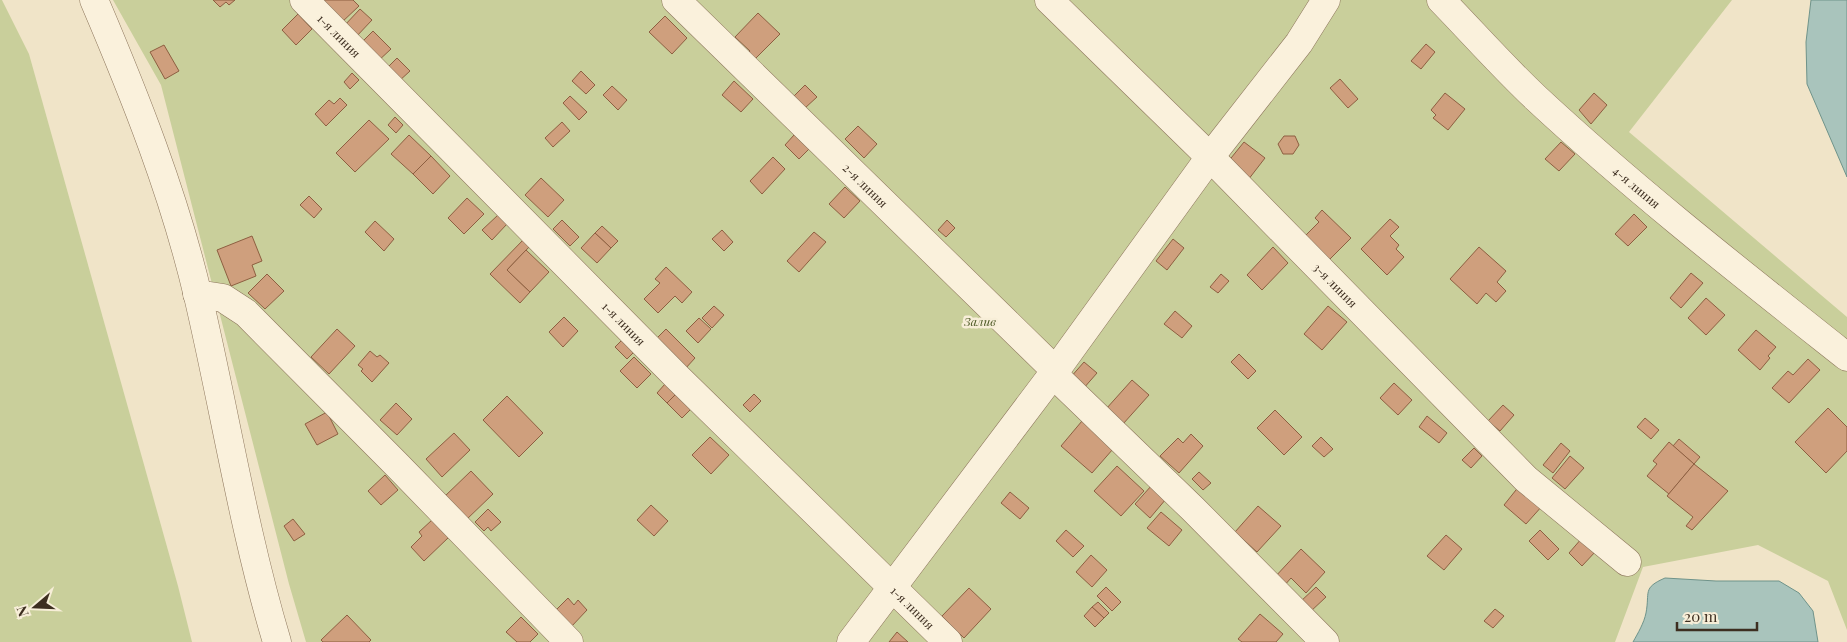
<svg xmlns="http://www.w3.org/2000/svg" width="1847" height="642" font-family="'Playfair Display',serif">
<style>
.green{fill:#c9cf9b}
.water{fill:#a9c4bc;stroke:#6f938a}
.building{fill:#cf9f7d;stroke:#8d5f41}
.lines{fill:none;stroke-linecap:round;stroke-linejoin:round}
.minor-casing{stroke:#8d765c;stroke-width:29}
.minor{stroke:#faf1dc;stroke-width:28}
.labels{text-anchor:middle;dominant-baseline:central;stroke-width:5;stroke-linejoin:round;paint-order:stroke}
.street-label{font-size:12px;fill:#3d2e20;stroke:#f7eed8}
.park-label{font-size:12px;font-style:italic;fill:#4d5a26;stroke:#f7eed8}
</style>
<rect width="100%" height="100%" fill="#f0e4c8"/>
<!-- green -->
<g class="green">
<polygon points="0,0 2,0 29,54 178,586 192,642 0,642"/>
<polygon points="113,0 1732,0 1629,132 1847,317 1847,630 1828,581 1758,545 1643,567 1615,642 306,642 289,584 161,85"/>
</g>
<!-- water -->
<g class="water">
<polygon points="1811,0 1847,0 1847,177 1807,84 1806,42"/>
<path d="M1665,578l51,3h63l20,12 14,18 5,31h-185c5,-9 11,-19 13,-29 4,-21 -4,-25 19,-35z"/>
</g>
<!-- building -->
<g class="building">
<polygon points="213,0 235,0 229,5 226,2 220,7"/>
<polygon points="317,0 353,0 359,6 341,23"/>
<polygon points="360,9 372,20 355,38 343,27"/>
<polygon points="758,13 780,34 751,63 745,57 750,51 735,37"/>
<polygon points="298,14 312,29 296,45 282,30"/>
<polygon points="665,16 687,38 672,54 649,32"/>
<polygon points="373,31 391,49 377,62 360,44"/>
<polygon points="1426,44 1435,52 1421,69 1411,61"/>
<polygon points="164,45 179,71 165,79 150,52"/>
<polygon points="397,58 410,71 398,82 386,69"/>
<polygon points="581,71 595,85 586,94 572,81"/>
<polygon points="352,73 359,80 350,89 344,82"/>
<polygon points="1340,79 1358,99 1348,108 1330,88"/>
<polygon points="734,81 753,99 741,112 722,95"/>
<polygon points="805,85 817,97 805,108 794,96"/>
<polygon points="612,86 627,100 618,110 603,95"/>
<polygon points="1445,93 1465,109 1448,130 1433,118 1436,115 1431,110"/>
<polygon points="1594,93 1607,105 1591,124 1579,110"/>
<polygon points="570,96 587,112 579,120 563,103"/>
<polygon points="340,98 347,105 326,126 315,114 329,100 334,104"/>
<polygon points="395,117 403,125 396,133 388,125"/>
<polygon points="369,120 389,139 355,172 336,153"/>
<polygon points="562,122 570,131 553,147 545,138"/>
<polygon points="858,126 877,144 864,158 845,139"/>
<polygon points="409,135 431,156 413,174 391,154"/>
<polygon points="794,135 809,149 799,159 785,145"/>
<polygon points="1284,136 1295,136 1299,145 1293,154 1283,154 1278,144"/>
<polygon points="1244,142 1265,158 1248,180 1227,163"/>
<polygon points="1561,142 1575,154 1559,171 1545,159"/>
<polygon points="431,156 450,176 433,194 413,174"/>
<polygon points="773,157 785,169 762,194 750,181"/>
<polygon points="541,178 564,200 548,217 525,195"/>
<polygon points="845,187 860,201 844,218 829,204"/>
<polygon points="309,196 322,209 314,218 300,205"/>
<polygon points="467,198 484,214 464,234 448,218"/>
<polygon points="1322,210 1351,238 1328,261 1304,237 1319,222 1315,218"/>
<polygon points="1634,214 1647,227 1628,246 1615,234"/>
<polygon points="498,215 507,224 492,240 482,230"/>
<polygon points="1390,219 1399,227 1390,236 1399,245 1396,249 1404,257 1387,275 1361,249"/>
<polygon points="562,220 579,237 570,246 553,229"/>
<polygon points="947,220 955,228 946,237 938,230"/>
<polygon points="375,221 394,239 384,251 365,232"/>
<polygon points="602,226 618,241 611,248 595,233"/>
<polygon points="722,230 733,242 724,251 712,239"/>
<polygon points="814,232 826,242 799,272 787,261"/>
<polygon points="595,233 611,248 597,263 581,248"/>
<polygon points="252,236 262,261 252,265 256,276 231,286 217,250"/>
<polygon points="524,239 531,245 507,270 530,292 520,303 490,274"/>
<polygon points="1173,239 1184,248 1167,270 1156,261"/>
<polygon points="1273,247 1288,263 1262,290 1247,275"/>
<polygon points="1479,247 1506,271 1497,282 1506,291 1496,302 1486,293 1477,304 1450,279"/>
<polygon points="526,250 549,272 530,292 507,270"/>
<polygon points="666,267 692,292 682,303 675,296 658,313 644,299 660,283 655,279"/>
<polygon points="1691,273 1703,283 1681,308 1670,298"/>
<polygon points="267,274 284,291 265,309 248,293"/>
<polygon points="1221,274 1229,281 1218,293 1210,287"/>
<polygon points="1706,298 1725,315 1706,335 1688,318"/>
<polygon points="714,306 724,315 712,328 702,318"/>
<polygon points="1328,306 1347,322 1322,350 1304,334"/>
<polygon points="1175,311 1192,326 1182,338 1164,324"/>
<polygon points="564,317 578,331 563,347 549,332"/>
<polygon points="699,318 711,329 698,343 686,331"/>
<polygon points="337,329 355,346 329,374 311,357"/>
<polygon points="666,329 695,358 685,369 656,339"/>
<polygon points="1756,330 1776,347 1768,356 1770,358 1760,370 1738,350"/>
<polygon points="624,338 636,350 627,359 615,347"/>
<polygon points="370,351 377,357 380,355 389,363 372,382 361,371 363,369 358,365"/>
<polygon points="1239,354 1256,371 1248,379 1231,362"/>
<polygon points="634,357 651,374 637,388 620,371"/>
<polygon points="1808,359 1820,370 1789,403 1772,388 1788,371 1793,375"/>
<polygon points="1084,362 1097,373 1083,389 1070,378"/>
<polygon points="1132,380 1149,395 1123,424 1106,409"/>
<polygon points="1394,383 1412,400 1398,415 1380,398"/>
<polygon points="665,384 676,394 667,403 657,393"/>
<polygon points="678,392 693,407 682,418 667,403"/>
<polygon points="754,394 761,401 750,412 743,405"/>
<polygon points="507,396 543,433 519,457 483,420"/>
<polygon points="396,403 412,419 397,435 380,420"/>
<polygon points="1503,405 1514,415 1500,431 1488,421"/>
<polygon points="1828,408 1847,427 1847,451 1826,473 1795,442"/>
<polygon points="1275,410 1302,437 1284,455 1257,428"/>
<polygon points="327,412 338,434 317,445 305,424"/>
<polygon points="1427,416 1447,433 1439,443 1419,427"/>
<polygon points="1645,418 1659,430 1651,439 1637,427"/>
<polygon points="1082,421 1113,449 1092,473 1061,446"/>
<polygon points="454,433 470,450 442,477 426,459"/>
<polygon points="1191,434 1203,446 1179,473 1160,456 1178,438 1183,443"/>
<polygon points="710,437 729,455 711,474 692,455"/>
<polygon points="1321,437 1333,449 1324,457 1312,446"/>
<polygon points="1679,439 1700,457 1694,464 1673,446"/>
<polygon points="1669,442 1694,464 1669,494 1647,476 1657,464 1653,461"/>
<polygon points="1561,443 1570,451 1553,473 1543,465"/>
<polygon points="1474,448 1482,456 1471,468 1462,460"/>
<polygon points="1570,456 1584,468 1565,489 1552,478"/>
<polygon points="1694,464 1728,491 1692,530 1686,526 1693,517 1667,496"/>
<polygon points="1117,466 1144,491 1121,516 1094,491"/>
<polygon points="471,471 493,494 466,520 444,497"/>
<polygon points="1199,472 1211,483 1203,490 1192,479"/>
<polygon points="385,475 398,490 381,505 368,491"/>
<polygon points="1152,485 1166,499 1150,518 1135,504"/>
<polygon points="1520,485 1543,505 1526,524 1504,505"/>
<polygon points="1010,492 1029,508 1020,519 1001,503"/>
<polygon points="651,505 668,521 654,536 637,520"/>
<polygon points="1258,506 1281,526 1257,552 1235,532"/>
<polygon points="488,509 501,522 491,531 488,527 484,531 475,522"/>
<polygon points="1161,512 1182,530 1169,546 1147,528"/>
<polygon points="293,519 305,534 294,541 284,526"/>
<polygon points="432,520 449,537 424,561 411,547 422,536 419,532"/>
<polygon points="1066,530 1084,546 1073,557 1056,541"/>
<polygon points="1540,530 1559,549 1548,560 1529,541"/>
<polygon points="1446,535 1462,549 1444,570 1427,556"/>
<polygon points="1582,538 1596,551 1582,566 1569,553"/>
<polygon points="1301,549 1325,572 1306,593 1291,578 1283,587 1274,578"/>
<polygon points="1091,555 1107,570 1092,587 1076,572"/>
<polygon points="1106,587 1121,602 1112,611 1097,596"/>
<polygon points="1316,587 1326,597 1310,612 1300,602"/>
<polygon points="969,588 991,609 964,638 942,616"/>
<polygon points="568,598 574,605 578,600 587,610 571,627 555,611"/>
<polygon points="1098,602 1109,613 1104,618 1092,607"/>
<polygon points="1092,607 1104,618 1095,627 1084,616"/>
<polygon points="1495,609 1504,616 1493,628 1484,621"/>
<polygon points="1260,614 1283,634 1276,642 1242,642 1238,639"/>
<polygon points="347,615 371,640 369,642 323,642 321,640"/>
<polygon points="521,617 538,634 530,642 517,642 506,632"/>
<polygon points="897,632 908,642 889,642"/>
</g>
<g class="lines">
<!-- minor casing -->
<g class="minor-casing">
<g id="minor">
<path d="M94,0c41,96 80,194 104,296 27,115 45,233 79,346"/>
<path id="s1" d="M304,0l373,377 271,265"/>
<path id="s2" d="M676,0l379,370"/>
<path id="s3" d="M1049,0l161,157 316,322 101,83"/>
<path id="s4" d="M1441,0c32,33 62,67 95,98 99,92 205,175 311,259"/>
<polyline points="197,294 223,298 246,313 398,466 569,642"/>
<polyline points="1053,374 1193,509 1325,642"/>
<polyline points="851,642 1053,374 1210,157 1299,43 1326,0"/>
</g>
</g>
<!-- minor -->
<use href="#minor" class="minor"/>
</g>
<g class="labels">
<!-- street labels -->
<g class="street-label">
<text stroke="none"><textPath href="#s1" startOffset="50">1-я линия</textPath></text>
<text stroke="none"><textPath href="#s2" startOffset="265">2-я линия</textPath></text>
<text stroke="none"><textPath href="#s4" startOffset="271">4-я линия</textPath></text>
<text stroke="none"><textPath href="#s3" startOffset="404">3-я линия</textPath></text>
<text stroke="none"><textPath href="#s1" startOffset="455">1-я линия</textPath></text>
<text stroke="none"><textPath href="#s1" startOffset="860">1-я линия</textPath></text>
</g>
<!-- park labels -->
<g class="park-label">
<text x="980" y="321">Залив</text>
</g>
</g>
<!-- north arrow -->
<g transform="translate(35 607) rotate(251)" stroke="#f7eed8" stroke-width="4" paint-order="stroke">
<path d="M0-4L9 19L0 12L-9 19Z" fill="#3d2e20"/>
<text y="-8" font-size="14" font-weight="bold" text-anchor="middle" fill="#3d2e20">N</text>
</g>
<!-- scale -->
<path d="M1677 622v8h80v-8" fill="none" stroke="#3d2e20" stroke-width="2.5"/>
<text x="1684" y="622" font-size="15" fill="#3d2e20" stroke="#f7eed8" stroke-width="4" paint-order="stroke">20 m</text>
</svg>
